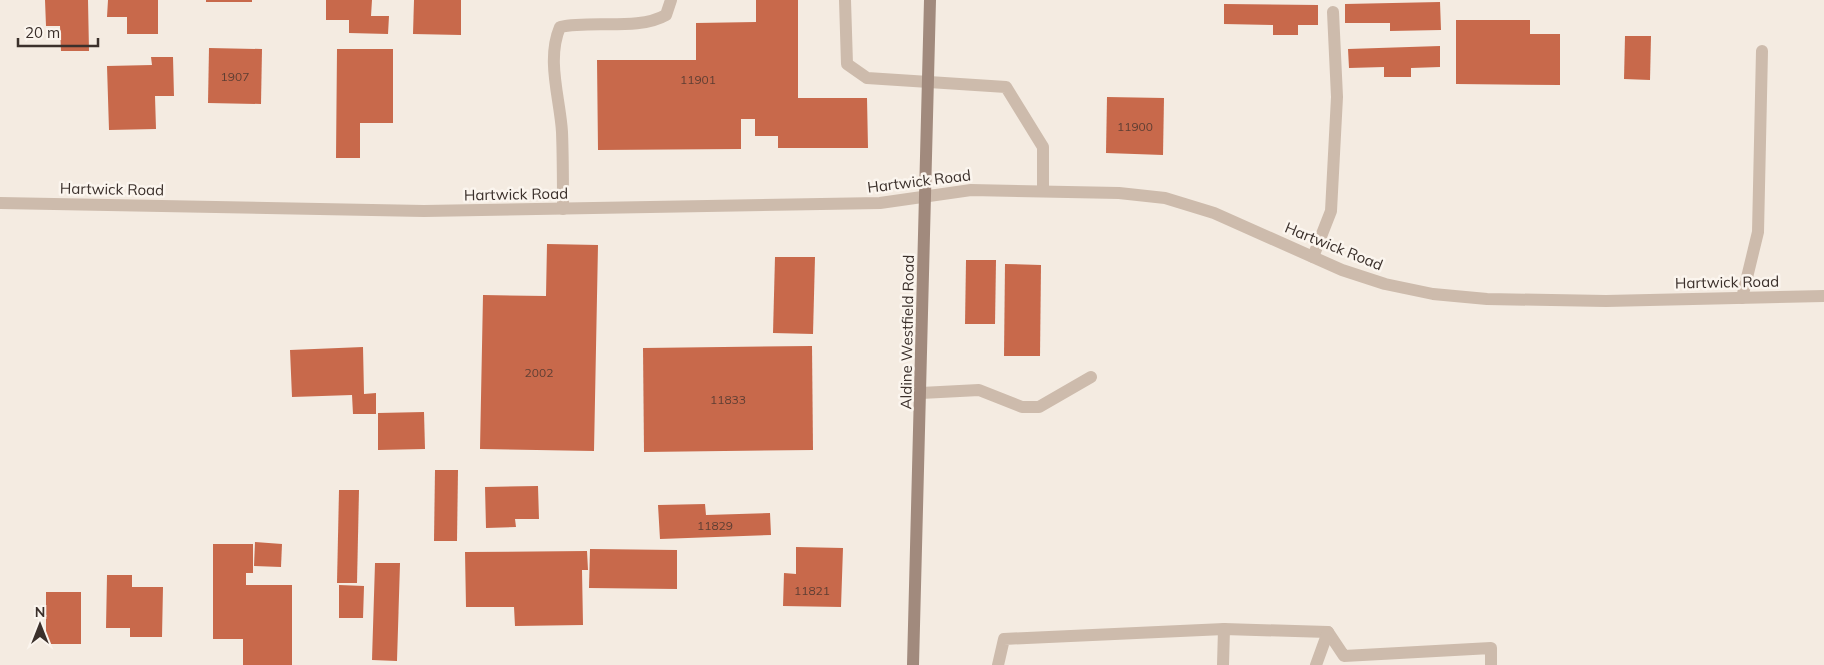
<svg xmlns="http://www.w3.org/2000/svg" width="1824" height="665" font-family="Mulish,sans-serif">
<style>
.building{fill:#c8694b}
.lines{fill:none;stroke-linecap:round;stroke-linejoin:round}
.lane{stroke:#cdbbac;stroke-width:12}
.street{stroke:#cdbbac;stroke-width:12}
.secondary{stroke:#a18a7d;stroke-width:12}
.labels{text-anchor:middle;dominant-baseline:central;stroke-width:5;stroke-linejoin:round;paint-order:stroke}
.number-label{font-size:12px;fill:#5e3e33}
.street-label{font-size:15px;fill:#3b302b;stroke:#fbf5ee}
</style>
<rect width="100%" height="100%" fill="#f4ebe1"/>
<!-- building -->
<g class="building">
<polygon points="45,0 88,0 89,51 61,51 60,26 46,26"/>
<polygon points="108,0 158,0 158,34 127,34 127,17 107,17"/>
<rect x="206" y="0" width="46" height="2"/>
<polygon points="326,0 372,0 371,16 389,16 388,34 349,33 349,20 326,20"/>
<polygon points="414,0 461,0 461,35 413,34"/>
<polygon points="756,0 798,0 798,98 867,98 868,148 778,148 778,136 755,136 755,119 741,119 741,149 598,150 597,60 696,60 696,23 756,22"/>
<polygon points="1440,2 1441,30 1390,31 1390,23 1345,23 1345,4"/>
<polygon points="1224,4 1318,5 1318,25 1298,25 1298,35 1273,35 1273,25 1224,24"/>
<polygon points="1456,20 1530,20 1530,34 1560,34 1560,85 1456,84"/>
<polygon points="1625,36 1651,36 1650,80 1624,79"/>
<polygon points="1440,46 1440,67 1411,68 1411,77 1384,77 1384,67 1349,68 1348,49"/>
<polygon points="209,48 262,49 261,104 208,103"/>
<polygon points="337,49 393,49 393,123 360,123 360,158 336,158"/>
<polygon points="151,57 173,57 174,96 155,96 156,129 109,130 107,66 152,65"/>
<polygon points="1107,97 1164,98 1163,155 1106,153"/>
<polygon points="547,244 598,245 594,451 480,449 483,295 546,296"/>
<polygon points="775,257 815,257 813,334 773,333"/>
<polygon points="966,260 996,260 995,324 965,324"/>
<polygon points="1005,264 1041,265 1040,356 1004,356"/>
<polygon points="812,346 813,450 644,452 643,348"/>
<polygon points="363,347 364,394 376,393 376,414 353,414 352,395 292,397 290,350"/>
<polygon points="424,412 425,449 378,450 378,413"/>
<polygon points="435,470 458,470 457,541 434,541"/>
<polygon points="538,486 539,519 515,519 516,527 486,528 485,487"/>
<polygon points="339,490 359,490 357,583 337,583"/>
<polygon points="705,504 706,515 770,513 771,535 660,539 658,505"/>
<polygon points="255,542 282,544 281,567 254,566"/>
<polygon points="213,544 253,544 253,573 246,573 246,585 292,585 292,665 243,665 243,639 213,639"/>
<polygon points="796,547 843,548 841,607 783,606 784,573 796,574"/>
<polygon points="590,549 677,550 677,589 589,588"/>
<polygon points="587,551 588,570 582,570 583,625 515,626 514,607 466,607 465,552"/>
<polygon points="375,563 400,563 397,661 372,660"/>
<polygon points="107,575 132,575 132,587 163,587 162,637 130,637 130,628 106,628"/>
<polygon points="339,585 364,586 363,618 339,618"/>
<rect x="46" y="592" width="35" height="52"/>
</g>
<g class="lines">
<!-- lane -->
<g class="lane">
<polyline points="845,0 847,64 867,78 1006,87 1043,147 1043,191"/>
<path d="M563,209c0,-25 0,-51 -1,-77 -2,-34 -16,-72 -2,-105 33,-7 78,4 106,-12l5,-15"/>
<polyline points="1313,257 1331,211 1337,97 1333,12"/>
<polyline points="1742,298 1758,232 1762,51"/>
<polyline points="921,393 979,390 1022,407 1039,407 1091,377"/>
<polyline points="998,665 1004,639 1224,629 1328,632 1344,656 1491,648 1491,665"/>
<polyline points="1223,665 1224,629"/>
<polyline points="1316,665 1328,632"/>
</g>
<!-- street -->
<polyline class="street" points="0,203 424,211 880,203 971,190 1119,193 1165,198 1214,213 1342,270 1385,284 1433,294 1487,299 1606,301 1824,296"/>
<!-- secondary -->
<polyline class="secondary" points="913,665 930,0"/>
</g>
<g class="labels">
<!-- number labels -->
<g class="number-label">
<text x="235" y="76">1907</text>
<text x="698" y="79">11901</text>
<text x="1135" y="126">11900</text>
<text x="539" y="372">2002</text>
<text x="728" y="399">11833</text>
<text x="715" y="525">11829</text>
<text x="812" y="590">11821</text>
</g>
<!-- street labels -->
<g class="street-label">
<text transform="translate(919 181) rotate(-7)">Hartwick Road</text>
<text transform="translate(112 189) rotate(1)">Hartwick Road</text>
<text transform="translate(516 194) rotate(-1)">Hartwick Road</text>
<text transform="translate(1334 246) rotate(22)">Hartwick Road</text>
<text transform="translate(1727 282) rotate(-1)">Hartwick Road</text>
<text transform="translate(907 332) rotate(-89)">Aldine Westfield Road</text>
</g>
</g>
<!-- north arrow -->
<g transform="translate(40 625)" stroke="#fbf5ee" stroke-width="4" paint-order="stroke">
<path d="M0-4L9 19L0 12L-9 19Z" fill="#3b302b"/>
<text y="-8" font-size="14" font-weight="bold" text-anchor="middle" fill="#3b302b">N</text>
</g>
<!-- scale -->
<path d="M18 38v8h80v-8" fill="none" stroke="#3b302b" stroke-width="2.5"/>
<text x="25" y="38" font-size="15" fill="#3b302b" stroke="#fbf5ee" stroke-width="4" paint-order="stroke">20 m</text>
</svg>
